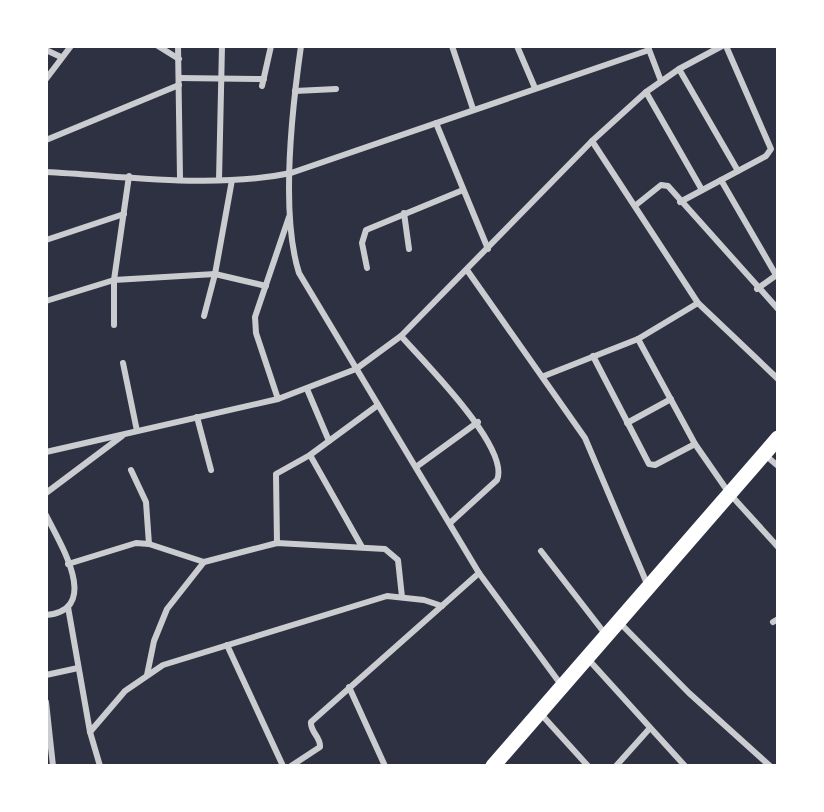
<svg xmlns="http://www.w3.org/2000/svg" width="824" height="812" font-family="Bitter,serif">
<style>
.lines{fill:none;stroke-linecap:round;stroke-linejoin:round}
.minor{stroke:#caccd0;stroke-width:6}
.primary{stroke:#fff;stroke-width:15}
</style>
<rect width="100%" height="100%" fill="#2d3142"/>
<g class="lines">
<!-- minor -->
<g class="minor">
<polyline points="158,46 179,59"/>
<polyline points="178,46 180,178"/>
<path d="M301,46c-9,63 -21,167 -2,227l180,300 83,113"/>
<polyline points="452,46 473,109"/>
<polyline points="517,46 535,88"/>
<polyline points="648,47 661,81"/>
<polyline points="46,50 61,57"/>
<polyline points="679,69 738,171"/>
<polyline points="179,78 264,79"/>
<polyline points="46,79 71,46"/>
<polyline points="262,86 271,46"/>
<polyline points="295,91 336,89"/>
<polyline points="646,92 702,190"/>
<polyline points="436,123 488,249"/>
<polyline points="46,140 179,85"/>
<polyline points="592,141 698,303 778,379"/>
<path d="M46,172c79,4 168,17 245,1l358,-123"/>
<polyline points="219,180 222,46"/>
<polyline points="721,180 776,275"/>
<polyline points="680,202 766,156 771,149 726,46"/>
<polyline points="636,205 661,185 668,186 778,309"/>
<polyline points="404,213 409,249"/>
<polyline points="46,240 124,214"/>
<polyline points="367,268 362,243 366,230 463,190"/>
<polyline points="467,270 585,438 648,586"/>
<polyline points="757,289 778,274"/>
<polyline points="46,301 114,280 215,274 266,286"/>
<polyline points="204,316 215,274 232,180"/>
<polyline points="114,325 114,280 129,176"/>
<path d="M401,336c21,24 110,112 96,144l-47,43"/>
<polyline points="638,339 695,444 729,493 778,547"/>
<polyline points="593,356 649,464 655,465 695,444"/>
<polyline points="123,363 137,431"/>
<polyline points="544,376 638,339 698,303"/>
<polyline points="307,389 329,441"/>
<polyline points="278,399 256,333 255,317 289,217"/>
<polyline points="197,417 211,470"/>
<polyline points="627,423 671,399"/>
<polyline points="46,452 278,399 356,369 401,336 592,141 646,92 679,69 722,46"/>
<polyline points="764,454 778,466"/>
<polyline points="310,455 362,547"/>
<polyline points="416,467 478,422"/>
<polyline points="131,470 146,502 149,544"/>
<polyline points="46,493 122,436"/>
<path d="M46,515c13,27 57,95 0,100"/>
<polyline points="277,543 276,474 310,455 378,405"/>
<polyline points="541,551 606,635"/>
<polyline points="68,564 136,543 149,544 204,562"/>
<polyline points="68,607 90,732 100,766"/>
<polyline points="618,621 689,693 770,766"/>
<polyline points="773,622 778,619"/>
<polyline points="227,645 283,766"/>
<polyline points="588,659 685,766"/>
<polyline points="46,675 78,668"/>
<polyline points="147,675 154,641 167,609 204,562 277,543 385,549 398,560 402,597"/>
<polyline points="349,687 385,766"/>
<polyline points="46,702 53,766"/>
<polyline points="540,713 588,766"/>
<polyline points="90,732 125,691 163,665 387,596 424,600 442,606"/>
<path d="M291,766l29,-19c1,-10 -10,-15 -9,-25l168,-149"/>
<polyline points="616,766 650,728"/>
</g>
<!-- primary -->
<polyline class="primary" points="493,766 778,438"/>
</g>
<!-- border -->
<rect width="824" height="812" fill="none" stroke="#ffffff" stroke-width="96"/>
</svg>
